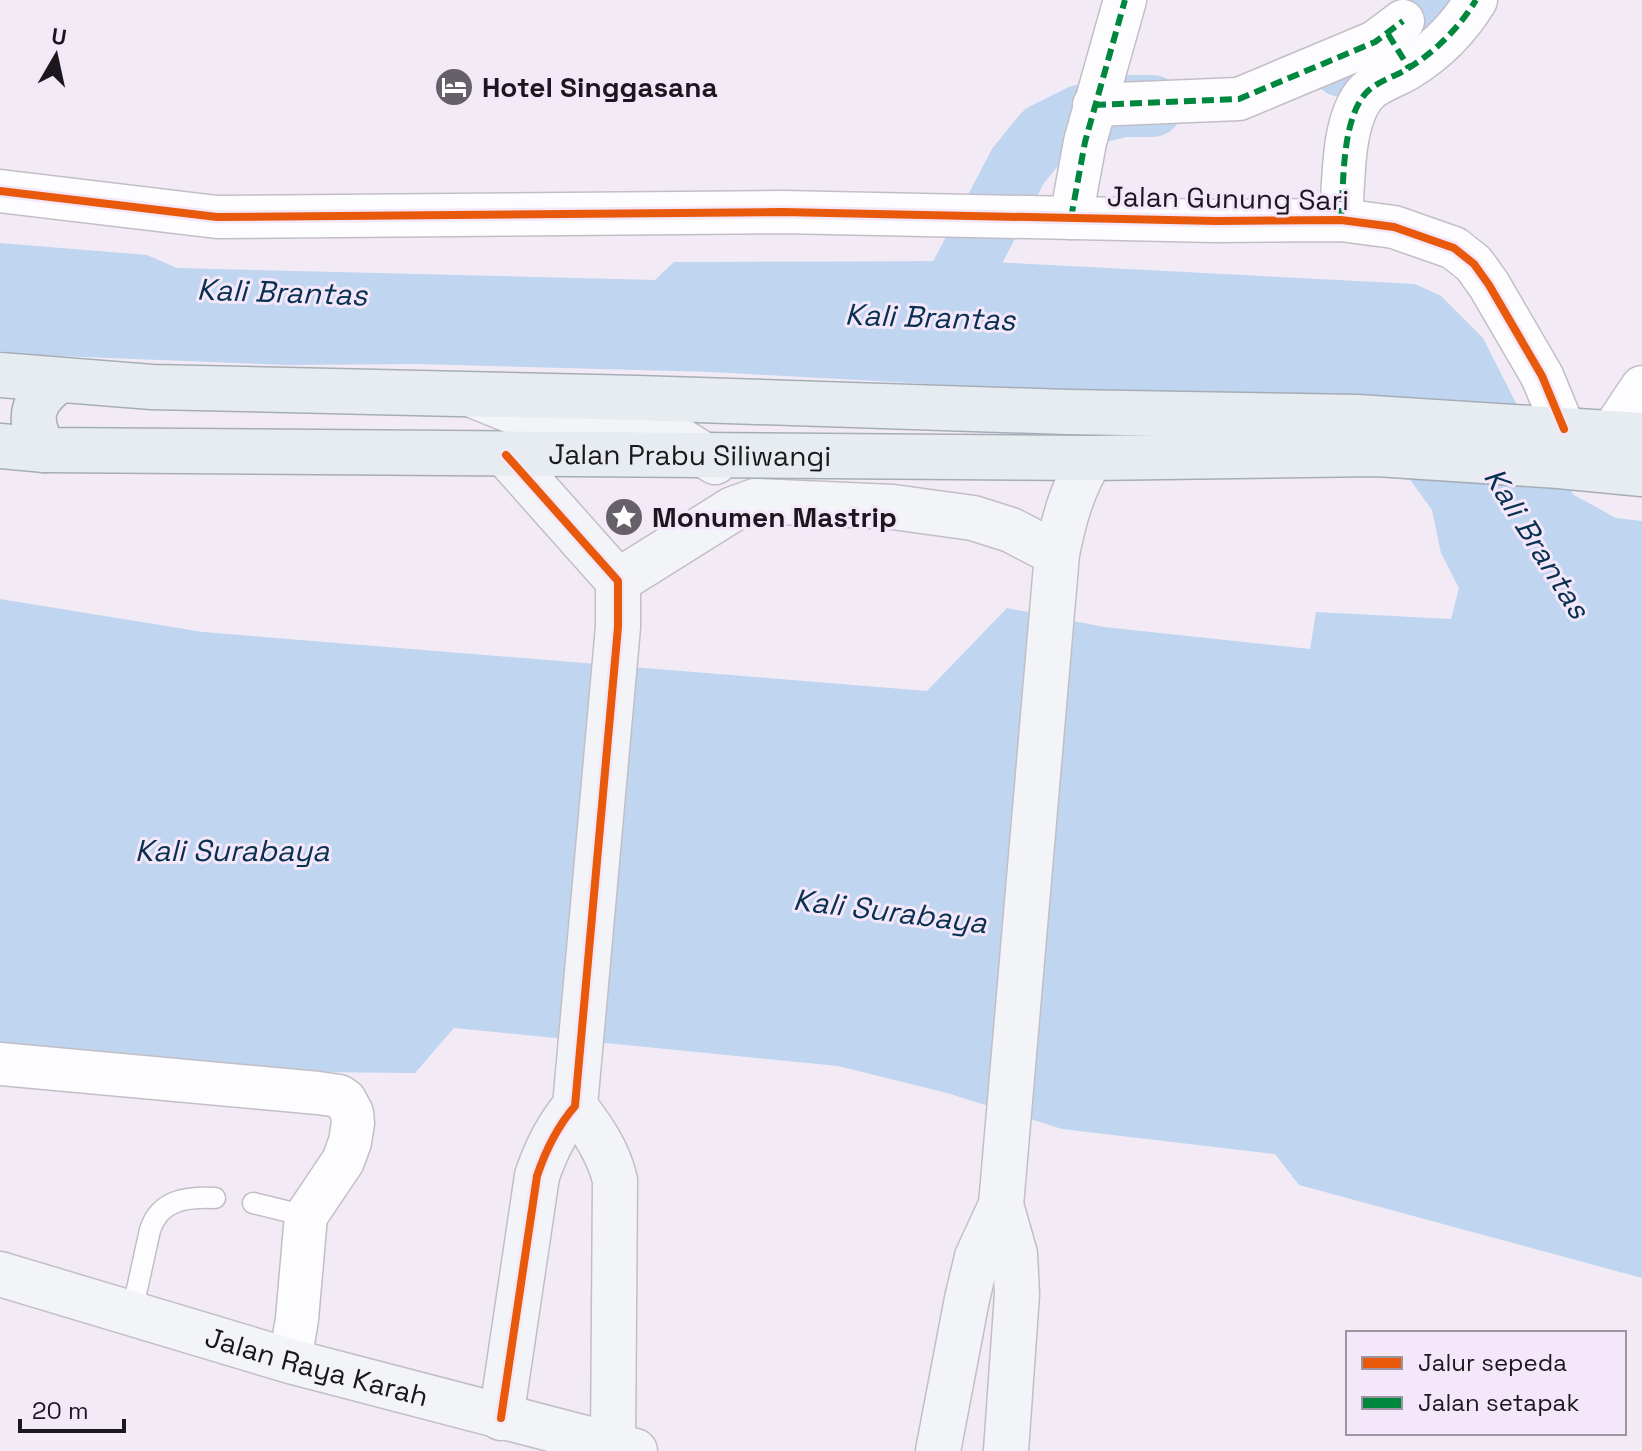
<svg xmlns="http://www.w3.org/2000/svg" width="1642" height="1451" font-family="'Space Grotesk',sans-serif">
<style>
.water{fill:#bfd5f0}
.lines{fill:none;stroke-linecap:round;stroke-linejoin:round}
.river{stroke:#bfd5f0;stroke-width:62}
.lane-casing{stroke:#c3bec6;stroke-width:23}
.street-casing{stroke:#c3bec6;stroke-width:45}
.secondary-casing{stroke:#c3bec6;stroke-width:47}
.primary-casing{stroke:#a6adb7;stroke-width:47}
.lane{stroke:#fdfcfe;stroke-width:20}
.street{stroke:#fdfcfe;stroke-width:42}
.secondary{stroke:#f2f4f7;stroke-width:44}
.primary{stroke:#e6ecf0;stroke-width:44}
.quiet{stroke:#00873e;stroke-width:6;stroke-dasharray:12 6;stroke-linecap:butt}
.cycleway-casing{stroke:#f3e7f9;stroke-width:13}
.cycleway{stroke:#e8590c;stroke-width:8}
.labels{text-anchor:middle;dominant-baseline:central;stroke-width:6;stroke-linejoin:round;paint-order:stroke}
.poi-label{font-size:28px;font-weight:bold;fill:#1b171d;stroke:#f3e7f9;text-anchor:start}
.street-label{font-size:28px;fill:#1b171d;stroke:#f3e7f9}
.water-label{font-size:30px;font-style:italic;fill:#083051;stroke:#f3e7f9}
</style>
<rect width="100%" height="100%" fill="#f2ebf5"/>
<!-- water -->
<polygon class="water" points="0,243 147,255 177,268 655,280 674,262 974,261 1415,284 1441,296 1483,338 1524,419 1574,495 1616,518 1642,521 1642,1278 1299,1185 1275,1154 1062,1129 947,1093 838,1066 454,1028 415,1073 310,1072 0,1046 0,599 203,632 927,691 1007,608 1104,627 1310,649 1316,612 1451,619 1459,588 1441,553 1432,510 1361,412 1346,400 966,386 711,372 418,364 285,365 33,355 0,351"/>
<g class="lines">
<!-- river -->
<g class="river">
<path d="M1342,66c51,-14 75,-30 113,-66"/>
<polyline points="938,319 1018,166 1044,134 1080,116 1123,106 1152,106"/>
</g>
<!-- lane casing -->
<g class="lane-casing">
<g id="lane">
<polyline points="253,1203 306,1216"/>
<path d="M132,1312l18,-82c10,-31 37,-33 65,-32"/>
</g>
</g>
<!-- street casing -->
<g class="street-casing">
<g id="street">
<polyline points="1094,105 1239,99 1375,42 1403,21"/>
<polyline points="0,191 217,217 782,212 1216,221 1341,220 1394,227 1454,248 1474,264 1489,285 1542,376 1564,429"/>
<polyline points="1071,218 1085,142 1125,0"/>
<path d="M1341,220c3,-36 0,-97 24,-126 10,-12 29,-17 42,-25 28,-17 52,-41 69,-69"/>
<polyline points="1612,432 1642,387"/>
<polyline points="0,1064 318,1093 339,1096 345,1100 352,1113 353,1123 350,1142 343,1161 306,1216 297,1319 290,1361"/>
</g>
</g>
<!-- secondary casing -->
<g class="secondary-casing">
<g id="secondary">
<polyline points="477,397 527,417 648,427 677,438 715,462"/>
<polyline points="618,581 733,509 755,501 893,507 973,518 1011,530 1057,554"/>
<path d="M575,1106c18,24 33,45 40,74l-2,265"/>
<path id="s1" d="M0,1274l290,87 345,90"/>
<path d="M501,1418l36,-242c9,-27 20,-49 38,-70l43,-479v-46l-112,-126"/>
<polyline points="938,1451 967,1299 977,1257 1001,1205"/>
<path d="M1006,1451l11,-157 -2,-40 -14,-49 56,-651c7,-35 15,-65 34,-96"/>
</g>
</g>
<!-- primary casing -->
<g class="primary-casing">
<g id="primary">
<polyline points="0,375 152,387 637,398 1067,412 1357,417 1642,435"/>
<path id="s2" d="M0,446l45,4 1046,8 286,-4 182,12 83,8"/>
<path d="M45,450c-19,-30 -14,-50 15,-70"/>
</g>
</g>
<!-- lane -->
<use href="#lane" class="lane"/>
<!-- street -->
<use href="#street" class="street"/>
<!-- secondary -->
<use href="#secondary" class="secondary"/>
<!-- primary -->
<use href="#primary" class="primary"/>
<!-- quiet -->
<g class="quiet">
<polyline points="1388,34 1409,68"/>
<polyline points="1094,105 1239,99 1375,42 1403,21"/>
<polyline points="1071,218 1085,142 1125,0"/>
<path d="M1341,220c3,-36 0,-97 24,-126 10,-12 29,-17 42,-25 28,-17 52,-41 69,-69"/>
</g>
<!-- cycleway casing -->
<g class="cycleway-casing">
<g id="cycleway">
<polyline points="0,191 217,217 782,212 1216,221 1341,220 1394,227 1454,248 1474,264 1489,285 1542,376 1564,429"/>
<path d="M501,1418l36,-242c9,-27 20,-49 38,-70l43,-479v-46l-112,-126"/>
</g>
</g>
<!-- cycleway -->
<use href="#cycleway" class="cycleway"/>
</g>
<!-- icons -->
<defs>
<g id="hotel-disc" transform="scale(2)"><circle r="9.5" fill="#666169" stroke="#f3e7f9"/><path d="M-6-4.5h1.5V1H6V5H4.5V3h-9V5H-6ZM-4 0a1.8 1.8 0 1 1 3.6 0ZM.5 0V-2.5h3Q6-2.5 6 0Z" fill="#fff"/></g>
<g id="sight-disc" transform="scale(2)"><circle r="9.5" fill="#666169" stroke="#f3e7f9"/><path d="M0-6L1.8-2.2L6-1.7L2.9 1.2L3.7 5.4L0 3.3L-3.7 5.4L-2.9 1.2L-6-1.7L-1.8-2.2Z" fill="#fff"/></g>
</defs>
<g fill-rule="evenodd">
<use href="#hotel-disc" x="454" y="87"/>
<use href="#sight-disc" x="624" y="517"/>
</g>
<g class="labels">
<!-- poi labels -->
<g class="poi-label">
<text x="482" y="87">Hotel Singgasana</text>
<text x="652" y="517">Monumen Mastrip</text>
</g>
<!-- street labels -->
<g class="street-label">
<text transform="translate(1228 198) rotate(1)">Jalan Gunung Sari</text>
<text stroke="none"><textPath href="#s2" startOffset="690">Jalan Prabu Siliwangi</textPath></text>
<text stroke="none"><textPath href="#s1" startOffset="330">Jalan Raya Karah</textPath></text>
</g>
<!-- water labels -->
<g class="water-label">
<text transform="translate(282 292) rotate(2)">Kali Brantas</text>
<text transform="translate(930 317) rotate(2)">Kali Brantas</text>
<text transform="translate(1537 543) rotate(58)">Kali Brantas</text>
<text x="232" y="850">Kali Surabaya</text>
<text transform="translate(890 911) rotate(7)">Kali Surabaya</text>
</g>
</g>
<!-- legend -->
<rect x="1346" y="1331" width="280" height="104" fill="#f3e7f9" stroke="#9d94a1" stroke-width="2"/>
<rect x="1362" y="1357" width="40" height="12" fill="#e8590c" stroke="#9d94a1" stroke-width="2"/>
<text x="1418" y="1371" font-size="24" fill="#1b171d">Jalur sepeda</text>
<rect x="1362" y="1397" width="40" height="12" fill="#00873e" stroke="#9d94a1" stroke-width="2"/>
<text x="1418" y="1411" font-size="24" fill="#1b171d">Jalan setapak</text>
<!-- north arrow -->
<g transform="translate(56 56) rotate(9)" stroke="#f3e7f9" stroke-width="6" paint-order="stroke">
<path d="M0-6L14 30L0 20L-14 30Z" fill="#1b171d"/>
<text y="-12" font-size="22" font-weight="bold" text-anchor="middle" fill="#1b171d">U</text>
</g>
<!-- scale -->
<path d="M20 1419v12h104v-12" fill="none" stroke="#1b171d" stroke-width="4"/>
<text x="32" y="1419" font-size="24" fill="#1b171d" stroke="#f3e7f9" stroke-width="6" paint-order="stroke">20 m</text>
</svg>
